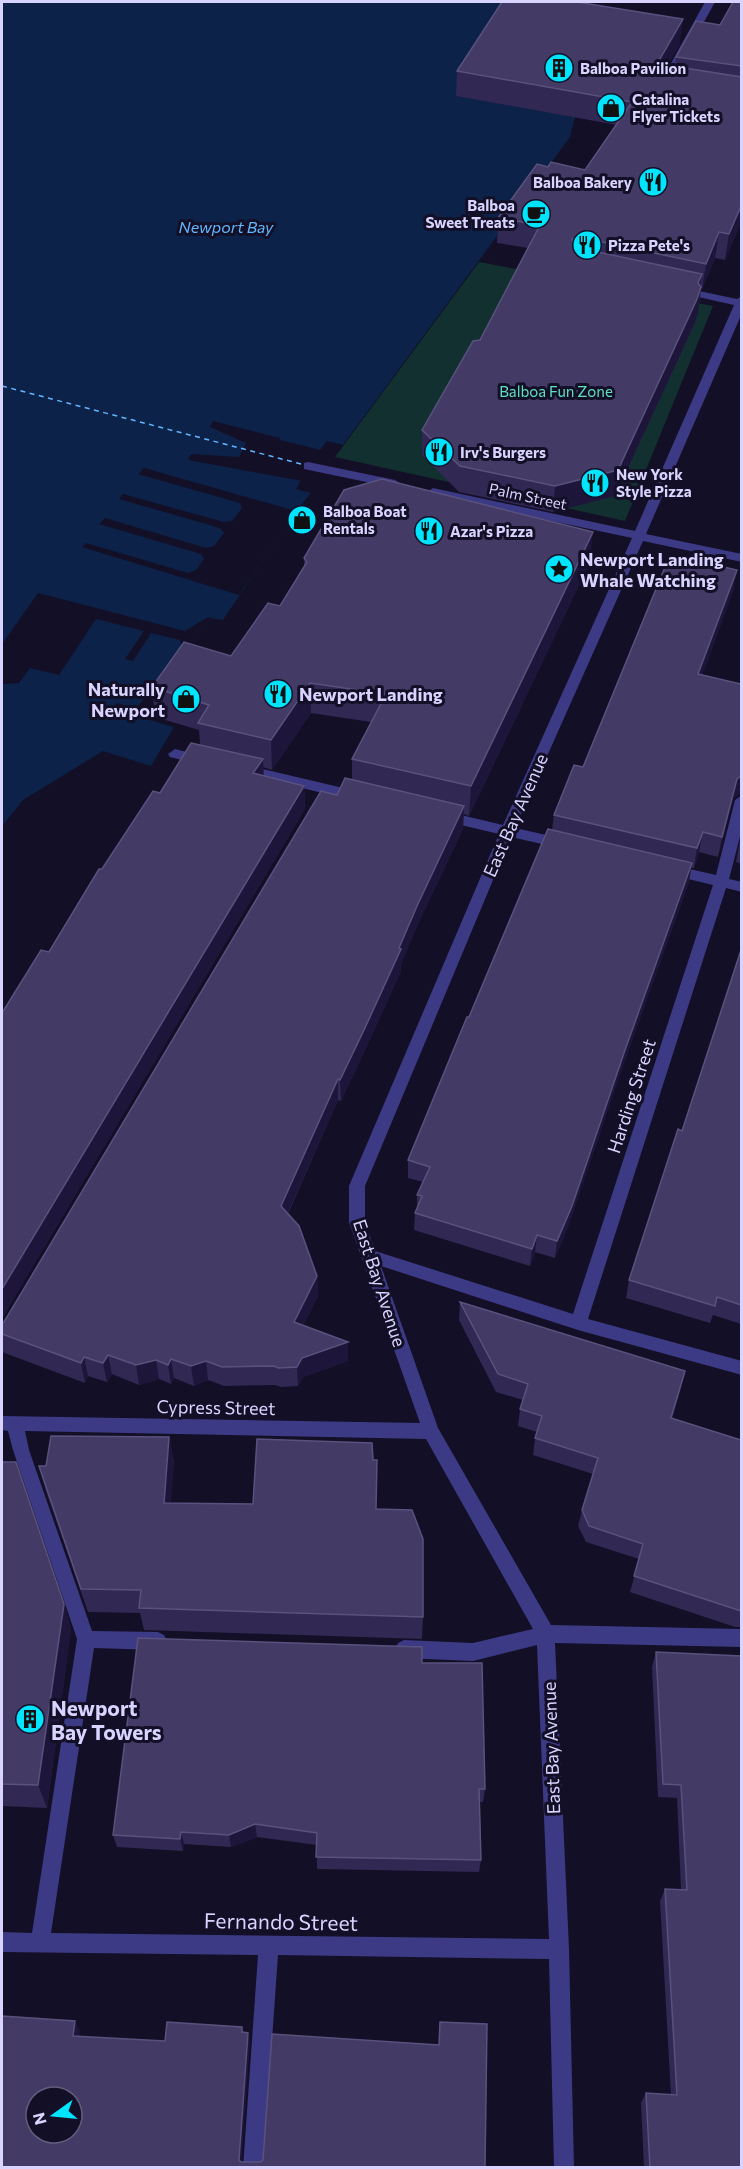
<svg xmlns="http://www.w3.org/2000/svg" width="743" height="2169" font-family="Commissioner,sans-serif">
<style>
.green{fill:#12302f}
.water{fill:#0c2248}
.pier{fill:#130f26}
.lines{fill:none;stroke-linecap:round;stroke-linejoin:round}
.ferry{stroke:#62b6ff;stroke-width:1.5;stroke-dasharray:5 4.5;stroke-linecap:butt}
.minor{fill:#3d3a85;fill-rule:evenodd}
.wall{fill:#312854}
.shaded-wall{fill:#1d163a}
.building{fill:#433a66;stroke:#5a527e;stroke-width:1.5;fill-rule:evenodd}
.labels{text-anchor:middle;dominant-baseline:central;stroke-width:6;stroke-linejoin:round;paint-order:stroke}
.far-poi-label{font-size:15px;font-weight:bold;fill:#d9d4ff;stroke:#130f26;text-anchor:start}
.far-park-label{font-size:15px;fill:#5fe0c0;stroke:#130f26}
.far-street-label{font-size:15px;fill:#d9d4ff;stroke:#130f26}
.far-water-label{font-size:16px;font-style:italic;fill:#62b6ff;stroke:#130f26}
.poi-label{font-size:18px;font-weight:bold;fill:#d9d4ff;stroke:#130f26;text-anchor:start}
.street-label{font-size:18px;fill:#d9d4ff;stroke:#130f26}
.near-poi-label{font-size:21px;font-weight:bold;fill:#d9d4ff;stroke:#130f26;text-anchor:start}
.near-street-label{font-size:21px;fill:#d9d4ff;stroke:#130f26}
</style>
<rect width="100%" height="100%" fill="#130f26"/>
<!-- green -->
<polygon class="green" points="479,262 713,306 625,521 335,457"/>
<!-- water -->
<polygon class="water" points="2,2 588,2 573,26 457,96 575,117 570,137 343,445 327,441 308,466 296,489 311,493 296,511 223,620 211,618 139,717 174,727 151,766 103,751 23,800 2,826"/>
<!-- pier -->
<g class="pier">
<polygon points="213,421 280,438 280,440 321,450 308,466 302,481 188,460 191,454 239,457 246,443 210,427"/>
<polygon points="144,468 296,511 239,595 82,547 86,543 188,573 196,570 204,559 201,554 99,524 105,518 206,548 214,546 224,533 220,528 119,499 123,494 224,522 232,521 242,508 240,503 138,474"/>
<polygon points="38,593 185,631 208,617 211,618 138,718 113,709 117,703 136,709 182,647 180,640 151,633 133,661 125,659 144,631 96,619 59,675 30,668 19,683 2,684 2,644"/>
</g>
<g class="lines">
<!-- ferry -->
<polyline class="ferry" points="2,386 305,465"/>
<!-- minor -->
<g class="minor">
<polygon points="705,2 715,2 670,83 662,85 660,83"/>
<path d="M680,287l57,12 5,-3v17l-96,221 96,20v8l-99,-21 -128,287 49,11 7,5 -7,5 -53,-12 -146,349v36l10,29 198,63 140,-429 -46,-11 -2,-4 7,-5 44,10 19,-75 7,-5v34l-13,50 13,3v10l-16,-4 -138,431 154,42v14l-164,-45 -197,-64 57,162 113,197 191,4v18l-187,-4 14,306 5,219h-20l-5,-209 -271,-4 -15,213h-20l15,-213 -256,-3v-20l30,1 45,-294 -64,-189 -5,-19 -6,-1v-14l418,7 -71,-201v-36l150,-352 -55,-13 -7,-5 7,-5 59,14 129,-287 -199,-42 -6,-4 6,-4 202,43 99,-226 -58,-13 -1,-2zM25,1431l401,8 107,190 -60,14 -69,-3 -6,3 -3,6 3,6 6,3 69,3 64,-16 12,294 -498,-6 43,-285 64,2 6,-3 3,-6 -3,-6 -6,-3 -66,-1 -63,-181z"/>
<polygon points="308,462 395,480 401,484 395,488 304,469 304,463"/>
<polygon points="175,749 206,757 208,760 201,765 170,757 168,754"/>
<polygon points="245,765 356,791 363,796 356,801 240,773 238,770 240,767"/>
</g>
</g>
<!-- wall -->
<g class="wall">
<polygon points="741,2 741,223 725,260 715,258 702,289 701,289 698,313 694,325 615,496 553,512 459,492 422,455 422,430 480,340 528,248 497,243 498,218 548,167 585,170 617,125 456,96 457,71 680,44 667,66 675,67 676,57 720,25"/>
<polygon points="304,558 590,562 469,816 464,814 463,829 416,928 401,964 401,971 364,1052 341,1101 338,1100 288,1214 317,1276 318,1296 303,1326 348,1342 348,1361 303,1377 298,1386 281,1387 275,1385 224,1386 208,1380 194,1386 174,1378 171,1384 159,1379 139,1385 112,1374 107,1382 88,1376 85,1383 2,1352 2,1334 4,1322 337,795 352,780 352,759 371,722 311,713 272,770 263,767 264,776 304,786 305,809 2,1318 2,1013 49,952 102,869 160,793 200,745 199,730 155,717 152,687 231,656 280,606 304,567"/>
<polygon points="737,570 733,591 702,675 733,799 718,857 699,852 694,868 691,868 689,882 622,1068 569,1224 555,1258 535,1252 530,1266 414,1230 415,1213 417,1208 417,1195 423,1182 408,1178 408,1160 469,1017 552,830 554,815 583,767"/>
<polygon points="741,835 741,864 736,862"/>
<polygon points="741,950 741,1324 713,1315 710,1323 626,1298 629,1280 682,1131"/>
<polygon points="460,1302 685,1371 672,1419 741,1440 741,1627 735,1627 630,1592 639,1559 586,1542 578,1526 582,1510 593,1474 533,1455 535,1438 537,1432 518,1426 520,1409 523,1400 496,1392 459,1320"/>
<polygon points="169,1437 174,1462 170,1503 253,1504 373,1460 376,1509 423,1617 422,1639 144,1630 140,1613 88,1612 46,1491 39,1466 46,1466"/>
<polygon points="2,1462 64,1604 71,1629 47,1808 2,1806"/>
<polygon points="656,1652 741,1656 741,2168 644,2168 641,2103 646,2093 671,2095 660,1901 665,1889 681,1889 677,1798 658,1797 652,1667"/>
<polygon points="422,1663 485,1789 483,1802 480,1802 481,1860 479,1872 317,1869 317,1845 257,1837 231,1847 184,1844 183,1851 117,1847 113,1835"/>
</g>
<!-- shaded-wall -->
<g class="shaded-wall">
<polygon points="683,19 680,44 657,84 660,59"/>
<polygon points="741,206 741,223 725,260 729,234"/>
<polygon points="719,232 715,258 702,289 706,264"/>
<polygon points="579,237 576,263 572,239"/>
<polygon points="702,274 699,294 701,287 698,313 694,325 615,496 553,512 555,486 698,283"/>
<polygon points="593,532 590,562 469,816 471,786"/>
<polygon points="737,570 733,591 695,695 698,674"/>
<polygon points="310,683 311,713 272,770 271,740"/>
<polygon points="263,759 264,782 253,773"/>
<polygon points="741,776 741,793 733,799 718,857 722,837 737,779"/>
<polygon points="304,786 305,809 2,1318 2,1289"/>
<polygon points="464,806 463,829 416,928 401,964 401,971 364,1052 341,1101 340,1080 417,906"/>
<polygon points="703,832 699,852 694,868 697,848"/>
<polygon points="692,863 689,882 622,1068 569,1224 555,1258 557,1241"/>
<polygon points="338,1079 338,1100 282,1226 281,1206"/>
<polygon points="537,1235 535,1252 530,1266 532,1249"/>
<polygon points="317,1276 318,1296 295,1342 294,1322"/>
<polygon points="348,1342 348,1361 303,1377 298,1386 297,1367 302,1358"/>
<polygon points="108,1355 112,1374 107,1382 103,1363"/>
<polygon points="84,1357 88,1376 85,1383 81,1363"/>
<polygon points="171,1359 174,1378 171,1384 168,1365"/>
<polygon points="156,1360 159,1379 139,1385 136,1365"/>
<polygon points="206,1361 208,1380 194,1386 191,1366"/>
<polygon points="685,1371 681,1389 667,1436 671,1418"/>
<polygon points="169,1437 174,1462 169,1527 164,1503"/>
<polygon points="64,1604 71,1629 47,1808 38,1785"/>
<polygon points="255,1824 257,1837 231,1847 229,1835"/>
<polygon points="181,1832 184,1844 183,1851 180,1839"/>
<polygon points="75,2021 80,2031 78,2046 73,2036"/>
<polygon points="248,2033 250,2043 241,2168 239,2160"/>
</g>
<!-- building -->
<g class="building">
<polygon points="502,2 577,2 683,19 660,59 661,62 666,65 741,77 741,206 729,234 719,232 706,264 579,237 572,239 574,247 702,274 698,283 701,287 697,299 618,470 555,486 460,466 422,430 473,341 480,340 540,225 498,218 537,164 548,167 551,162 585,170 632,102 457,71"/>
<polygon points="733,2 741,2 741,66 676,57 696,21 720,25"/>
<polygon points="382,479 593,532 471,786 352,759 386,694 310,683 271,740 198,723 209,705 152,687 184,642 231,656 268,603 280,606 307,562 304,558 344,490"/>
<polygon points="689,559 737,570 698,674 741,684 741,776 737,779 722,837 703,832 697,848 554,815 574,765 583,767 665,567"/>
<polygon points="191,743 263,759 253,773 304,786 2,1289 2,1013 41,950 49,952 99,869 102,869 153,791 160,793"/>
<polygon points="345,778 464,806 417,906 399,948 401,949 364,1030 340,1080 338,1079 281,1206 299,1226 317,1276 294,1322 348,1342 302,1358 297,1367 279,1368 273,1366 222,1367 206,1361 191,1366 171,1359 168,1365 156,1360 136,1365 108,1355 103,1363 84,1357 81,1363 2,1334 2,1323 4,1322 321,791 337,795"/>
<polygon points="548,829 692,863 625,1050 572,1206 557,1241 537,1235 532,1249 415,1213 422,1196 417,1195 430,1167 408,1160 467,1017 469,1017"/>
<polygon points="741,950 741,1305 717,1297 715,1306 629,1280 678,1129 682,1131"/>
<polygon points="460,1302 685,1371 671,1418 741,1440 741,1611 634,1576 643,1544 589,1526 582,1510 598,1458 535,1438 542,1416 520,1409 528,1384 498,1374"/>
<polygon points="51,1436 169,1437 164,1503 253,1504 257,1439 372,1443 373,1460 377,1460 376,1509 412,1510 423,1539 423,1617 139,1608 141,1590 81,1589 39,1466 46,1466"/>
<polygon points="2,1462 16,1462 64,1604 38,1785 2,1784"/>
<polygon points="138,1638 422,1647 422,1663 482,1663 485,1789 479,1789 481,1860 316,1857 317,1833 255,1824 229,1835 181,1832 180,1839 113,1835"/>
<polygon points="656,1652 741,1656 741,2168 650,2168 646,2093 677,2095 665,1889 687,1890 681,1785 663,1784"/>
<path d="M2,2016l73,5 -2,15 92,5 2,-19 75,5v5l6,1 -9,127 2,2h20l2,-2 9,-126 167,11 1,-23 47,2 -2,144h-483zM36,2097h36v36h-36z"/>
</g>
<!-- icons -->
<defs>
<g id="building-disc" transform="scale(1.5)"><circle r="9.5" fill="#00e5ff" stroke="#130f26"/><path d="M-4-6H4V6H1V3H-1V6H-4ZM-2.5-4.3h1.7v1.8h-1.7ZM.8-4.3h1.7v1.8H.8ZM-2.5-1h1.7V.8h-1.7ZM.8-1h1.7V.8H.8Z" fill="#111"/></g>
<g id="shop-disc" transform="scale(1.5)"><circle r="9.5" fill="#00e5ff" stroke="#130f26"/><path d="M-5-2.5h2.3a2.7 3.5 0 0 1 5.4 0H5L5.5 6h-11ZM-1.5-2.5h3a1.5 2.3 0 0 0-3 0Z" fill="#111"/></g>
<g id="restaurant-disc" transform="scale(1.5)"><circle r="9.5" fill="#00e5ff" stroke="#130f26"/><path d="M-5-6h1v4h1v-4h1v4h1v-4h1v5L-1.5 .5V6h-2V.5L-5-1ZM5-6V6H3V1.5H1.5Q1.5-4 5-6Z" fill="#111"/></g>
<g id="cafe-disc" transform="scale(1.5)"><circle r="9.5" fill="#00e5ff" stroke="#130f26"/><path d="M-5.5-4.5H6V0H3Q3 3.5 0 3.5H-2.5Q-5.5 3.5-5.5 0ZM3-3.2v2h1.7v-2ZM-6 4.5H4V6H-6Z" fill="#111"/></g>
<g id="sight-disc" transform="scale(1.5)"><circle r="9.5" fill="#00e5ff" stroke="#130f26"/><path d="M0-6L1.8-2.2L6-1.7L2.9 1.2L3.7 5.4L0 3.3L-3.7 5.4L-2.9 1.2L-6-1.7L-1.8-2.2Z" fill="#111"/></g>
</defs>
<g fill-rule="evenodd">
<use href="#building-disc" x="559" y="68"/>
<use href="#shop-disc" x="611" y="108"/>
<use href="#restaurant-disc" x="653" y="182"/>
<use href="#cafe-disc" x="536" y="214"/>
<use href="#restaurant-disc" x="587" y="245"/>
<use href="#restaurant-disc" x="439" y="452"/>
<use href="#restaurant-disc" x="595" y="483"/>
<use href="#shop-disc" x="302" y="520"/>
<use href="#restaurant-disc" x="429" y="531"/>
<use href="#sight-disc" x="559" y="569"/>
<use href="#restaurant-disc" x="278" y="694"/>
<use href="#shop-disc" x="186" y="699"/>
<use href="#building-disc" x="30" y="1719"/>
</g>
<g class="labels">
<!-- far-poi labels -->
<g class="far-poi-label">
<text x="580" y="68">Balboa Pavilion</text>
<text x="632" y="99">Catalina<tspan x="632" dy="17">Flyer Tickets</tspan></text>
<text x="632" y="182" text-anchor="end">Balboa Bakery</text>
<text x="515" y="205" text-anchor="end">Balboa<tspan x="515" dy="17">Sweet Treats</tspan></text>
<text x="608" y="245">Pizza Pete's</text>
<text x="460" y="452">Irv's Burgers</text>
<text x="616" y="474">New York<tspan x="616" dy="17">Style Pizza</tspan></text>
<text x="323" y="511">Balboa Boat<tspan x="323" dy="17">Rentals</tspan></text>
<text x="450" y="531">Azar's Pizza</text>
</g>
<!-- far-park labels -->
<g class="far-park-label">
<text x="556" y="391">Balboa Fun Zone</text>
</g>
<!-- far-street labels -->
<g class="far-street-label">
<text transform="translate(528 496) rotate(12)">Palm Street</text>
</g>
<!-- far-water labels -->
<g class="far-water-label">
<text x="226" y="226">Newport Bay</text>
</g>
<!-- poi labels -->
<g class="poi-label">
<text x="580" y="559">Newport Landing<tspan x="580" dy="21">Whale Watching</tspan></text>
<text x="165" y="689" text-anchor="end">Naturally<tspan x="165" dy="21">Newport</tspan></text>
<text x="299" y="694">Newport Landing</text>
</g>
<!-- street labels -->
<g class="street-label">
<text transform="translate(515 815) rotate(-66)">East Bay Avenue</text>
<text transform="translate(631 1096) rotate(-72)">Harding Street</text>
<text transform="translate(380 1283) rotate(72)">East Bay Avenue</text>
<text transform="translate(216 1407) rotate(1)">Cypress Street</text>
<text transform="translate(551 1748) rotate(-92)">East Bay Avenue</text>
</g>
<!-- near-poi labels -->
<g class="near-poi-label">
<text x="51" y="1707">Newport<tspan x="51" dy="24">Bay Towers</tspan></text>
</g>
<!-- near-street labels -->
<g class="near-street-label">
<text transform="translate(281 1921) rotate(1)">Fernando Street</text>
</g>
</g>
<!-- border -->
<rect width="743" height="2169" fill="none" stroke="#d9d4ff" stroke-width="6"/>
<!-- north arrow -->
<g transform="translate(54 2115) rotate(255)"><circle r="28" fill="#130f26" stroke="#625e7d" stroke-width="1.5"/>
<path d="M0-4.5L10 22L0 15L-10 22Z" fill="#00e5ff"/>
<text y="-9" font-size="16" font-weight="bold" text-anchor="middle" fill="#d9d4ff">N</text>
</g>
</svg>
